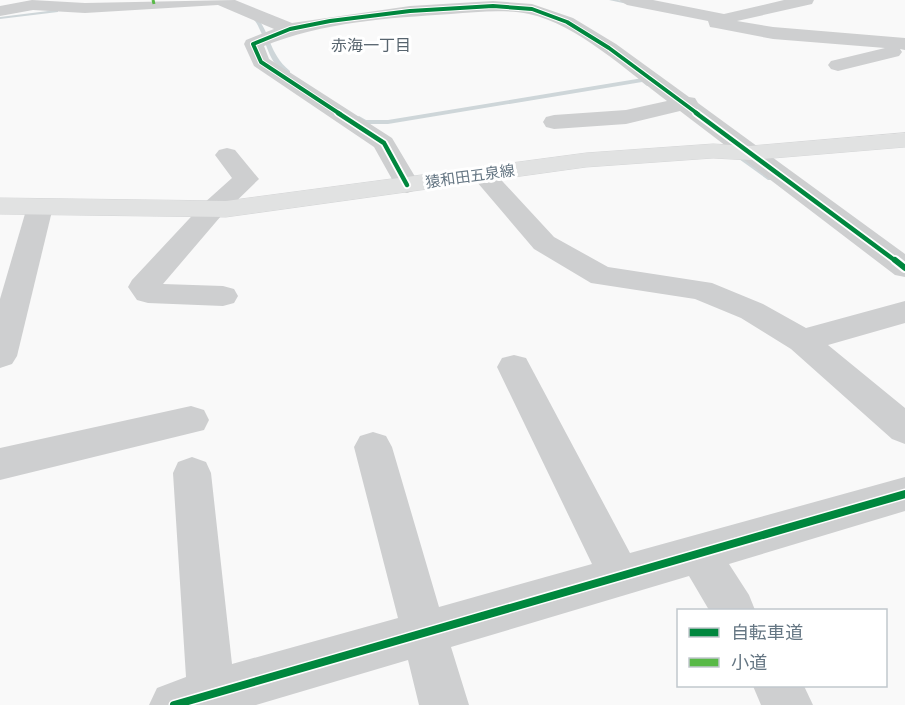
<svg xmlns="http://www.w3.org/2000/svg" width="905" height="705" font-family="'Archivo Narrow','Noto Sans JP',sans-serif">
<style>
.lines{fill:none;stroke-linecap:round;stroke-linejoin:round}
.stream{fill:#ced6d9;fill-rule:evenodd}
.major-casing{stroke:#d5d6d7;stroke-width:1}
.minor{fill:#cecfd0;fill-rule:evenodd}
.major{fill:#e1e2e2;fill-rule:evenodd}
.quiet{stroke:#58b947;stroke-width:3;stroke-dasharray:5 3;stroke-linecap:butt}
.cycleway-far3-casing{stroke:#fff;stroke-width:6}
.cycleway-far2-casing{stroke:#fff;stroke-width:8}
.cycleway-far1-casing{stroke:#fff;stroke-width:10}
.cycleway-casing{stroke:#fff;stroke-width:11}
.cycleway-far3{stroke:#00873e;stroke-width:4}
.cycleway-far2{stroke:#00873e;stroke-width:4.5}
.cycleway-far1{stroke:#00873e;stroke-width:6}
.cycleway{stroke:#00873e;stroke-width:8}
.labels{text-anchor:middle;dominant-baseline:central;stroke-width:6;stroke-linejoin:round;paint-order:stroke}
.far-street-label{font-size:15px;fill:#657683;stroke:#fff}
.far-neighbourhood-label{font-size:16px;fill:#57646e;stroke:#fff}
</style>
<rect width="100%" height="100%" fill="#f9f9f9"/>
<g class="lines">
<!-- stream -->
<g class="stream">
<polygon points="609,0 618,0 634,4 632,5"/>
<polygon points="56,10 58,10 58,12 0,19 0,17"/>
<path d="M251,15h4c17,19 13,38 35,56v2c-20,-3 -23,-30 -31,-45 -2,-5 -5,-8 -8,-12z"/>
<polygon points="643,78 651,84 651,86 647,86 642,82 388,124 365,124 356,118 359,116 366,120 388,120"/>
<polygon points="734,151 772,178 772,180 768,180 732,154 731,153"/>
</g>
<!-- major casing -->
<g class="major-casing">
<polygon id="major" points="905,133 905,147 750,160 713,158 586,167 226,217 0,214 0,198 226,201 586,153 713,144 750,146"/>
</g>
<!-- minor -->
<g class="minor">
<path d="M32,0l53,3 150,-3 57,23 118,-17 83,-5 39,3 41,14 43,26 73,53 6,1 3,5 207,151v23l-10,-2 -215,-164 -54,13 -72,5 -8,-2 -3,-5 3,-5 8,-2 72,-5 41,-9c-39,-29 -90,-77 -138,-87 -25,-5 -52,-2 -78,0 -63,4 -128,8 -187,32l5,13 123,79 28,47 -4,5 -9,3 -9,-3 -24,-43 -120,-81 -10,-22 2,-4 28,-11 -56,-24 -133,8 -52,-3 -33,6v-10z"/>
<polygon points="619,0 653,0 724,14 784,0 814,0 812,4 737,21 773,27 905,38 905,50 900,49 902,52 899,56 838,71 831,69 828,65 831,61 885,48 773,39 716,28 710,27 708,21 627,5"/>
<polygon points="227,148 235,150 259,179 221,216 163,284 223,286 234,289 238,296 234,303 223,306 148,303 137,300 128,287 132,280 203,204 232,178 215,155 219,150"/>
<polygon points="483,168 492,170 554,237 608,267 712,283 763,304 806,328 905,301 905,323 828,345 905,408 905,444 892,439 791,349 741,318 695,299 591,283 534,249 471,175 474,170"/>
<polygon points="40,199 49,201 53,207 17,356 12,364 0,368 0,299 27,207 31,201"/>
<polygon points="514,355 526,358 630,553 905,477 905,511 729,564 749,595 755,610 709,610 689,576 451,647 469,705 419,705 408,660 256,705 149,705 157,688 186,677 173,473 178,462 192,457 206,462 211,473 232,664 398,618 354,447 360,436 373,432 386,436 392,447 439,607 592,564 497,367 502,358"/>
<polygon points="191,406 204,410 209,420 204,430 0,480 0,448"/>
<polygon points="753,686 804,686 813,705 761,705"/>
</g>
<!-- major -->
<use href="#major" class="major"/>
<!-- quiet -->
<polyline class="quiet" points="153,0 154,4"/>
<!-- cycleway-far3 casing -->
<g class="cycleway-far3-casing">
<polyline id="cycleway-far3" points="340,114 261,62 253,44 290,29 330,21 410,11 493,6 532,9 567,22 609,48 698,114"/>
</g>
<!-- cycleway-far2 casing -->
<g class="cycleway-far2-casing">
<g id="cycleway-far2">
<polyline points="338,113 384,143 407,185"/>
<polyline points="696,113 897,262"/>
</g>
</g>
<!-- cycleway-far1 casing -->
<g class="cycleway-far1-casing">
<polyline id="cycleway-far1" points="895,260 905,268"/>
</g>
<!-- cycleway casing -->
<g class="cycleway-casing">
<polyline id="cycleway" points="174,705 905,494"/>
</g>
<!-- cycleway-far3 -->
<use href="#cycleway-far3" class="cycleway-far3"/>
<!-- cycleway-far2 -->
<use href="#cycleway-far2" class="cycleway-far2"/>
<!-- cycleway-far1 -->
<use href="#cycleway-far1" class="cycleway-far1"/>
<!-- cycleway -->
<use href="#cycleway" class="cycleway"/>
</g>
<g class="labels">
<!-- far-street labels -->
<g class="far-street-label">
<text transform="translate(470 176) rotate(-8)">猿和田五泉線</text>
</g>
<!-- far-neighbourhood labels -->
<g class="far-neighbourhood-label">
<text x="371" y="45">赤海一丁目</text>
</g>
</g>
<!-- legend -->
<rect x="677" y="609" width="210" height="78" fill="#ffffff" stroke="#c1c8cd" stroke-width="1.5"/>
<rect x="689" y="628" width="30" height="9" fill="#00873e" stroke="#c1c8cd" stroke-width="1.5"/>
<text x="731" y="639" font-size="18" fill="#657683">自転車道</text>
<rect x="689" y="658" width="30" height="9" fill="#58b947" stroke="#c1c8cd" stroke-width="1.5"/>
<text x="731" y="669" font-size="18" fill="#657683">小道</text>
</svg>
